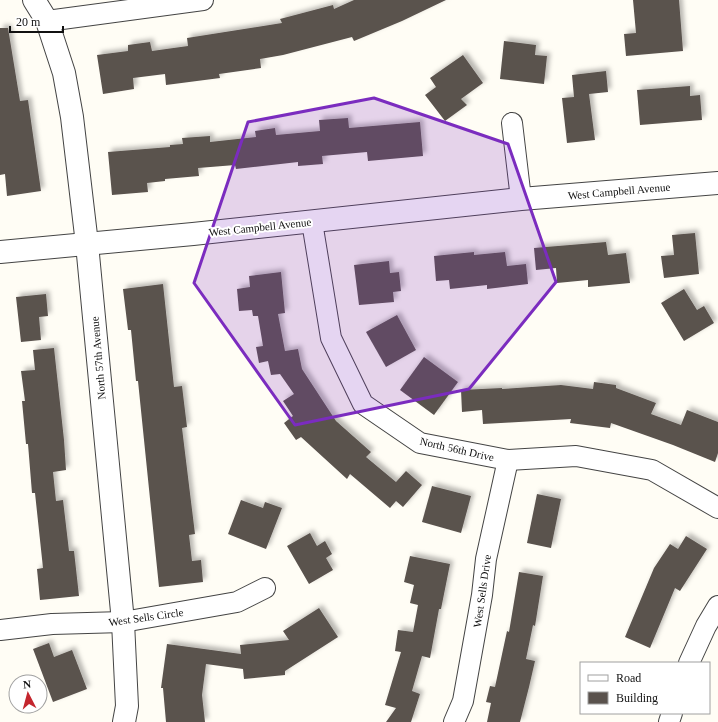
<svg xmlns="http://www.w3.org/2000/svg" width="718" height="722" font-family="Georgia,serif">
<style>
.building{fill:#5a524d;filter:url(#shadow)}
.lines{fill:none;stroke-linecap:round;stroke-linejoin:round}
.minor-casing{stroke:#444;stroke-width:22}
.tertiary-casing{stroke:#444;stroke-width:24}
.minor{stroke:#fff;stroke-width:20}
.tertiary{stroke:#fff;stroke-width:22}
.marked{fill:#7b2cbf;fill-opacity:0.2;stroke:#7b2cbf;stroke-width:3;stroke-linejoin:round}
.labels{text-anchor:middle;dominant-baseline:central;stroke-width:4;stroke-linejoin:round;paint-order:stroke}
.street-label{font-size:11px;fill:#111;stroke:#fff}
</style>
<defs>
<filter id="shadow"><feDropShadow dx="3.5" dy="-3.5" stdDeviation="2" flood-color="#0004"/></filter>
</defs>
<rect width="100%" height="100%" fill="#fffdf5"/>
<!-- building -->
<g class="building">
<polygon points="354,0 446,0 402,21 354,41 352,37 283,55 260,59 261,68 219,74 220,78 166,85 165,74 133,78 134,89 103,94 97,55 128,51 128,45 150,42 152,51 188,46 187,38 282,23 280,19 333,5 334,9"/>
<polygon points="633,0 679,0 683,51 626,56 624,34 636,33"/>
<polygon points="0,28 8,28 20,101 28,100 41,191 7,196 5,174 0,175"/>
<polygon points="504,41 536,45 535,55 547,56 544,84 500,79"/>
<polygon points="463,55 483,83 461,99 467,105 445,121 425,95 436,87 430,78"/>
<polygon points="606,71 608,92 589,94 595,140 567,143 562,98 574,97 572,75"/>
<polygon points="690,86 690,96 700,95 702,120 640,125 637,90"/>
<polygon points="348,118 349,128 420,122 423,156 368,161 367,152 322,156 323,164 298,166 298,162 236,169 235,165 198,168 199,176 165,179 165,181 147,183 148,192 112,195 108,152 170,147 170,145 183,144 182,138 210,136 210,142 256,137 255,131 275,128 276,135 320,131 319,120"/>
<polygon points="695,233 699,274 664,278 661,256 674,255 672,235"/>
<polygon points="606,242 608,255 626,253 630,283 588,287 588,280 557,283 556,268 536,270 534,248"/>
<polygon points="474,252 474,255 505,252 507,266 526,264 528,284 487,289 487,285 450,289 449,280 436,281 434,256"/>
<polygon points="389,261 390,273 399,272 401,291 393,292 394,302 359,305 354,265"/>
<polygon points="281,272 285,313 278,314 285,351 298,349 302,369 336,421 371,452 366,457 396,482 406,471 422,485 403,507 396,501 390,508 350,474 347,479 301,437 296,440 284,423 293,416 283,401 294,394 280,374 271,375 268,361 259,363 256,347 263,346 258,316 253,316 252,310 239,311 237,289 250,287 249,276"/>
<polygon points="163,284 174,387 182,386 187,427 182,428 195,534 189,535 192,561 201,560 203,582 159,587 138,381 136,381 131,330 128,330 123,289"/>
<polygon points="684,289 697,310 704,306 714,323 684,341 661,303"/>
<polygon points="46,294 48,316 39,317 41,340 21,342 16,297"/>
<polygon points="397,315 416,350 386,367 366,332"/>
<polygon points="54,348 64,440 66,470 53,472 56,501 63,500 69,551 74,551 79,596 40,600 37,569 43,568 35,493 32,493 28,444 26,444 22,401 25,401 21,371 35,370 33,350"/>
<polygon points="424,357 458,382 434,415 400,390"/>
<polygon points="594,382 616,385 616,388 656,403 651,414 681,425 687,410 718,422 718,453 715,462 673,445 611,423 610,428 570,423 571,419 483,424 482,410 462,412 461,390 502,388 502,389 561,385 593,389"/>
<polygon points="432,486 471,496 461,533 422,522"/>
<polygon points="537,494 561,499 551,548 527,543"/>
<polygon points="241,500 263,508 265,502 282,508 266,549 228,534"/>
<polygon points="310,533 317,546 325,541 332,554 326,558 333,570 309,584 287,546"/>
<polygon points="686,536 707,549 680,591 675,588 650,648 625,637 654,568 670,544 678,549"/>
<polygon points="410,556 450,564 441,609 439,609 430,658 422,656 412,691 420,694 411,722 386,722 396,708 385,705 401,652 395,651 398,630 413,632 418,605 410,603 414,585 404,582"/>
<polygon points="519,572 543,576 535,626 533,625 526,659 535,661 529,687 520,722 487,722 491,703 486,702 490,686 495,687 507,631 509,632"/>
<polygon points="319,608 338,637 285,671 285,675 244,679 243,669 206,664 202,695 205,722 166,722 163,688 161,688 167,644 241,654 240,645 289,640 283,631"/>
<polygon points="49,643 54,657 72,650 87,689 53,702 33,649"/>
</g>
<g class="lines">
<!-- minor casing -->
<g class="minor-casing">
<g id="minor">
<polyline points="47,21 203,0"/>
<polyline points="512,123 521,199"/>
<polyline points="312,222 331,338 363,404 420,443 508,460 576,456 652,470 718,508"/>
<polyline points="0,630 52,624 123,622 237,602 265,588"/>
<polyline points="689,663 706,626 718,606"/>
<polyline points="454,722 463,701 482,595 486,559 508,460"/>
<polyline points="669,722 672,713"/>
</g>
</g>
<!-- tertiary casing -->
<g class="tertiary-casing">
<g id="tertiary">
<polyline points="34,0 47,21 64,73 72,117 87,244 123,622 127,706 124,722"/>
<polyline points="0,252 193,234 521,199 718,183"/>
</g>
</g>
<!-- minor -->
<use href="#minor" class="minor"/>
<!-- tertiary -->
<use href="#tertiary" class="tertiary"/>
</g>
<!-- marked area -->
<path class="marked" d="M374,98l134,46 48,138 -87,107 -174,36 -101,-142 54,-161z"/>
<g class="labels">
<!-- street labels -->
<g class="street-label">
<text transform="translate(619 191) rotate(-5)">West Campbell Avenue</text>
<text transform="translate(260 227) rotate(-6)">West Campbell Avenue</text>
<text transform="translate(98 358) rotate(-95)">North 57th Avenue</text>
<text transform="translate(457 449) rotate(13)">North 56th Drive</text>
<text transform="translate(482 591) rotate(-82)">West Sells Drive</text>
<text transform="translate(146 617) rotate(-8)">West Sells Circle</text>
</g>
</g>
<!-- legend -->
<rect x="580" y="662" width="130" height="52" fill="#ffffff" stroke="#a0a0a0"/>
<rect x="588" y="675" width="20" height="6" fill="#ffffff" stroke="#a0a0a0"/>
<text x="616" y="682" font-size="12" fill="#111111">Road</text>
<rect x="588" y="692" width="20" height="12" fill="#5a524d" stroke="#a0a0a0"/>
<text x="616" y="702" font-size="12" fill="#111111">Building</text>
<!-- north arrow -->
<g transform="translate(28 694) rotate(354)"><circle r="19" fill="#ffffff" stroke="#a0a0a0"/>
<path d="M0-3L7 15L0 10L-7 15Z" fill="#c4262e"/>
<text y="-6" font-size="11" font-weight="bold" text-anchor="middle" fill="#111111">N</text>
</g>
<!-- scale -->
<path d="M10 26v6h53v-6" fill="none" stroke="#111111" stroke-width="2"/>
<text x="16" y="26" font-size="12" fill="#111111" stroke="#ffffff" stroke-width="3" paint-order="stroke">20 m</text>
</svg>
